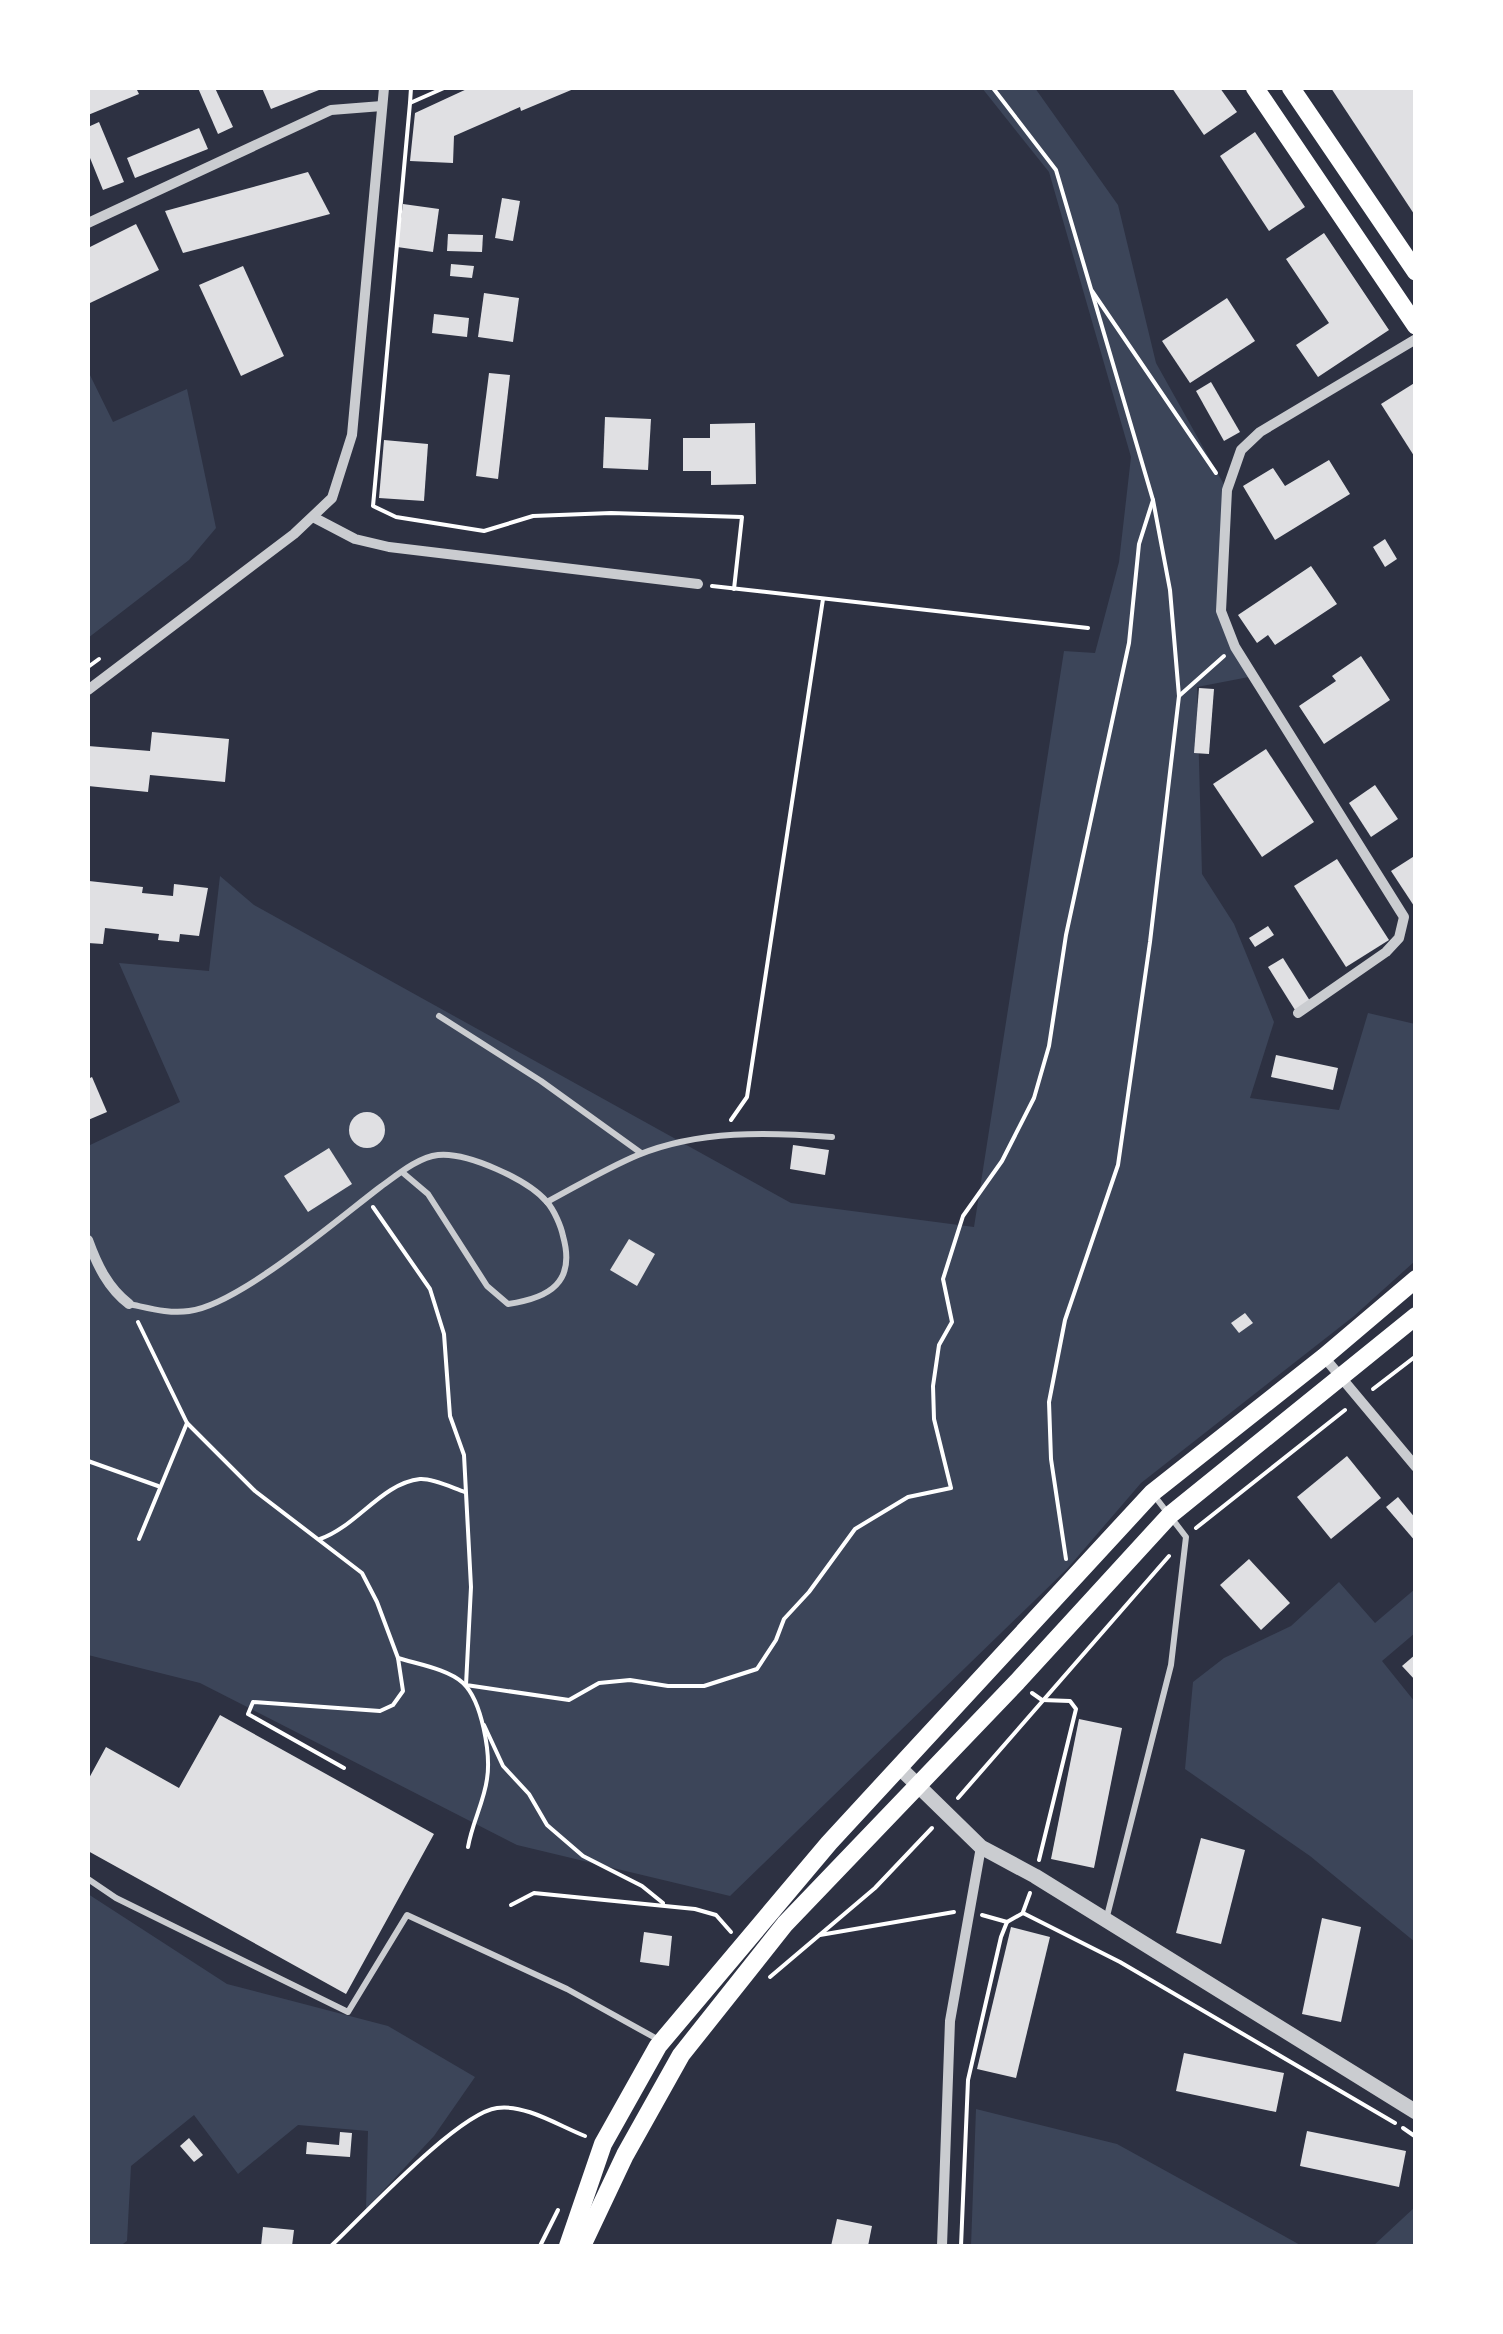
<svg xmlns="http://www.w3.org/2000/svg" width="1503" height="2334" font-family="Raleway,sans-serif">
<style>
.green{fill:#3c4559}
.building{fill:#e0e0e3}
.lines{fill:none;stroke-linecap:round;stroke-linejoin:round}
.path{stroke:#fff;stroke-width:4}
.service{stroke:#caccd0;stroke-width:6}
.minor{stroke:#caccd0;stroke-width:10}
.tertiary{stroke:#caccd0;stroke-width:15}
.secondary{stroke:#fff;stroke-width:18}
</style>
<rect width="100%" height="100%" fill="#2d3142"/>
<!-- green -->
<g class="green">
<polygon points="982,88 1035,88 1118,205 1156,363 1227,490 1221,611 1254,676 1197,687 1202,874 1234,924 1274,1022 1250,1098 1339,1110 1368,1013 1415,1024 1415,1261 1354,1316 1141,1483 1067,1569 730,1896 517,1845 200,1683 88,1655 88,1146 180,1102 119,963 209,971 220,876 254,905 791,1203 974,1227 1064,651 1095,653 1119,562 1131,457 1049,172"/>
<polygon points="88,371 113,422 187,389 216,528 189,560 88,638"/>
<polygon points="1339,1582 1375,1623 1415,1589 1415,1633 1382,1661 1415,1702 1415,1942 1310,1856 1185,1769 1193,1682 1224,1658 1291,1626"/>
<polygon points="88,1894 227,1984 388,2026 475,2077 434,2136 366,2209 368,2131 298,2125 238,2174 194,2115 131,2166 127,2241 120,2246 88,2246"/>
<polygon points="976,2109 1117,2144 1302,2246 971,2246"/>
<polygon points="1415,2207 1415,2246 1373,2246"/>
</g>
<!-- building -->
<g class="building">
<polygon points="88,88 136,88 139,94 88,115"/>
<polygon points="198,88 215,88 233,127 218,134"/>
<polygon points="262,88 324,88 271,109"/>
<polygon points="469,88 576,88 521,111 520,107 454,136 453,163 410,161 415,113"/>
<polygon points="1172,88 1220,88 1237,112 1204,135"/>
<polygon points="1331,88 1416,88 1416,217"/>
<polygon points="99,122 124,182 103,190 88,153 88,127"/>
<polygon points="199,128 208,149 135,178 127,158"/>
<polygon points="1255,132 1305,207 1269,231 1220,156"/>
<polygon points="308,172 330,214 183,253 165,211"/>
<polygon points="502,198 520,201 513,241 495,238"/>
<polygon points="403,204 439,209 433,252 397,247"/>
<polygon points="136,224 159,270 90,303 88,248"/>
<polygon points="1324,233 1389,330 1318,377 1296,345 1329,323 1286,259"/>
<polygon points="448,234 483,235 482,252 447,251"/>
<polygon points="451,264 474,266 472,278 450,276"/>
<polygon points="243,266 284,356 241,376 199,285"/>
<polygon points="484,293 519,298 513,342 478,337"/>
<polygon points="1227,298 1255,341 1190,383 1162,341"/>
<polygon points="434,314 469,318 467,337 432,333"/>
<polygon points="489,373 510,375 498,479 476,476"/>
<polygon points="1211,382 1240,432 1224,441 1196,391"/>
<polygon points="1416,382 1416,459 1381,404"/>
<polygon points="605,417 651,419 648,470 603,468"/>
<polygon points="755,423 756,484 711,485 711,471 683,471 683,438 710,438 710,424"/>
<polygon points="384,440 428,444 424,501 379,498"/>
<polygon points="1329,460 1350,494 1275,540 1243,486 1273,468 1285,486"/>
<polygon points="1385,539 1397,559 1385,567 1373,547"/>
<polygon points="1311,566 1337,604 1275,645 1268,635 1257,643 1238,615"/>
<polygon points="1361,656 1390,700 1324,744 1299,706 1336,681 1332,676"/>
<polygon points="1199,688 1214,689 1209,754 1194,753"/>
<polygon points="152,732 229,739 225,782 150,775 148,792 88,786 88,746 150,751"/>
<polygon points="1266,749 1314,822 1262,857 1213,784"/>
<polygon points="1375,785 1398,819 1371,837 1349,803"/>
<polygon points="1416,855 1416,909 1391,871"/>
<polygon points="1337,859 1389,940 1346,967 1294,886"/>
<polygon points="89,881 143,887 142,893 173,896 174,884 208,888 199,936 180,934 179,942 158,940 159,934 105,928 103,944 88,943"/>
<polygon points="1268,926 1274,935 1255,947 1249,938"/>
<polygon points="1283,958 1310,1001 1295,1010 1268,967"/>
<polygon points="1276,1055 1338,1068 1333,1090 1271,1077"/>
<polygon points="92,1077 107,1112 88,1120 88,1079"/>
<circle cx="367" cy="1130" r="18"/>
<polygon points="793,1145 829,1150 825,1175 790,1169"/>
<polygon points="329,1148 352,1184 308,1212 284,1176"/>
<polygon points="629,1239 655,1254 637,1286 610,1270"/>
<polygon points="1245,1313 1253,1323 1239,1333 1231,1323"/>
<polygon points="1347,1456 1381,1498 1331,1539 1297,1497"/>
<polygon points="1398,1497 1416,1519 1416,1542 1386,1507"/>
<polygon points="1249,1559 1290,1603 1261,1630 1220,1585"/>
<polygon points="1416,1654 1416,1681 1402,1666"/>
<polygon points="220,1715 434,1834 346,1994 88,1851 88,1780 106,1747 179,1788"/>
<polygon points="1079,1719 1122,1728 1094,1868 1051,1859"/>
<polygon points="1201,1838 1245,1850 1221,1944 1176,1933"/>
<polygon points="1322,1918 1361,1927 1341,2022 1302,2014"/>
<polygon points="1011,1927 1050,1937 1016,2078 977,2069"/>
<polygon points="644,1932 672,1936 669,1966 640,1962"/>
<polygon points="1184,2053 1284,2073 1276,2112 1176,2091"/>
<polygon points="1307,2131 1406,2151 1399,2187 1300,2166"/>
<polygon points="340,2132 352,2133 350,2157 306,2154 307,2142 339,2145"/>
<polygon points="189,2138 203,2155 194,2162 180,2146"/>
<polygon points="837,2219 872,2226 868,2246 831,2246"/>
<polygon points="263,2227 294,2230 292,2246 261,2246"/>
</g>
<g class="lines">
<!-- path -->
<g class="path">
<polyline points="411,88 410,103 444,88"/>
<polyline points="993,88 1056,170 1153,500 1170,590 1179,696 1150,942 1118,1165 1065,1320 1049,1402 1051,1459 1066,1559"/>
<polyline points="410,103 373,506 396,517 484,531 533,516 611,513 742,517 734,589"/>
<polyline points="1092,291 1216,473"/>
<polyline points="712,586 1088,628"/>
<polyline points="88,667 99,659"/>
<polyline points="1179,696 1224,656"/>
<polyline points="731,1120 747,1097 823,599"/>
<polyline points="373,1207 430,1289 444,1334 450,1416 464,1455 471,1587 466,1685 569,1700 599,1683 630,1680 668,1686 704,1686 757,1669 776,1640 784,1619 809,1592 855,1529 908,1497 951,1488 934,1419 933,1386 939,1345 952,1322 943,1279 963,1216 1002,1161 1034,1098 1049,1046 1066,935 1129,643 1139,544 1153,500"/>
<polyline points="138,1322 187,1423 139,1539"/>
<polyline points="1373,1389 1416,1356"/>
<polyline points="187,1423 255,1491 362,1573 377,1602 398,1658 403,1691 393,1705 380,1711 253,1702 248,1714 344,1768"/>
<polyline points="88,1461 158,1486"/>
<polyline points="1196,1528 1345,1410"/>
<path d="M320,1539c36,-12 62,-56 100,-60 13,-1 33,9 45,13"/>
<path d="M398,1658c19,6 50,11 65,25 19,18 28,71 24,96 -3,23 -15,44 -19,68"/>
<polyline points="1032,1693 1042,1700 1070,1701 1076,1709 1039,1860"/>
<polyline points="484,1725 503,1766 529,1794 547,1825 583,1856 642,1886 663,1903"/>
<polyline points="958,1798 1169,1556"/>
<polyline points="511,1905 534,1893 695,1909 716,1915 731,1932"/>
<polyline points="1023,1912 1030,1893"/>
<polyline points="982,1915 1007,1922"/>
<polyline points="820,1935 954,1912"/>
<polyline points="770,1977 875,1888 932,1828"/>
<polyline points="1403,2128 1416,2137"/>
<path d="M331,2246c32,-30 127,-133 166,-138 29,-4 62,18 88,28"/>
<polyline points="540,2246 558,2210"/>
<polyline points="961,2246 968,2080 1001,1937 1007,1922 1023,1913 1120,1962 1395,2123"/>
</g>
<!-- service -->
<g class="service">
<polyline points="439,1016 541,1081 641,1153"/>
<path d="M547,1202c30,-16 60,-34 91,-47 61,-25 130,-23 194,-18"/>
<path d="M129,1304c20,4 40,10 60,7 49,-6 148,-91 190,-123 17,-12 39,-31 59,-33 30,-3 90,25 109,47 7,8 14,24 16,34 13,46 -13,62 -55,68l-21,-18 -59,-92 -26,-22"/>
<polyline points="88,1879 116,1898 348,2012 407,1915 567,1989 659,2040"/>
<polyline points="1107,1916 1171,1665 1186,1537 1153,1494"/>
</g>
<!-- minor -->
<g class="minor">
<polyline points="88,223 331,110 382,106"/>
<polyline points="313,517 355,539 389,547 698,584"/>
<polyline points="88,690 294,534 332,498 352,435 384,88"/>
<polyline points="1298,1013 1386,952 1399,938 1404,917 1235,647 1221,611 1227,490 1241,450 1260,432 1416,339"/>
<path d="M88,1240c9,25 20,48 41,64"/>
<polyline points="1324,1357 1416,1467"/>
<polyline points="942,2246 950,2021 981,1847"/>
</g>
<!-- tertiary -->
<polyline class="tertiary" points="899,1767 981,1847 1035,1876 1416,2112"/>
<!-- secondary -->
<g class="secondary">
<polyline points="1255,88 1416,326"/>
<polyline points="1291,88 1416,272"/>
<polyline points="568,2246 603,2144 658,2046 829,1843 1152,1493 1324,1357 1416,1279"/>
<polyline points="582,2246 625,2155 681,2055 785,1924 1017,1682 1170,1515 1416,1316"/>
</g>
</g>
<!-- border -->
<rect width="1503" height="2334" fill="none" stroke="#ffffff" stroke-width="180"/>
</svg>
